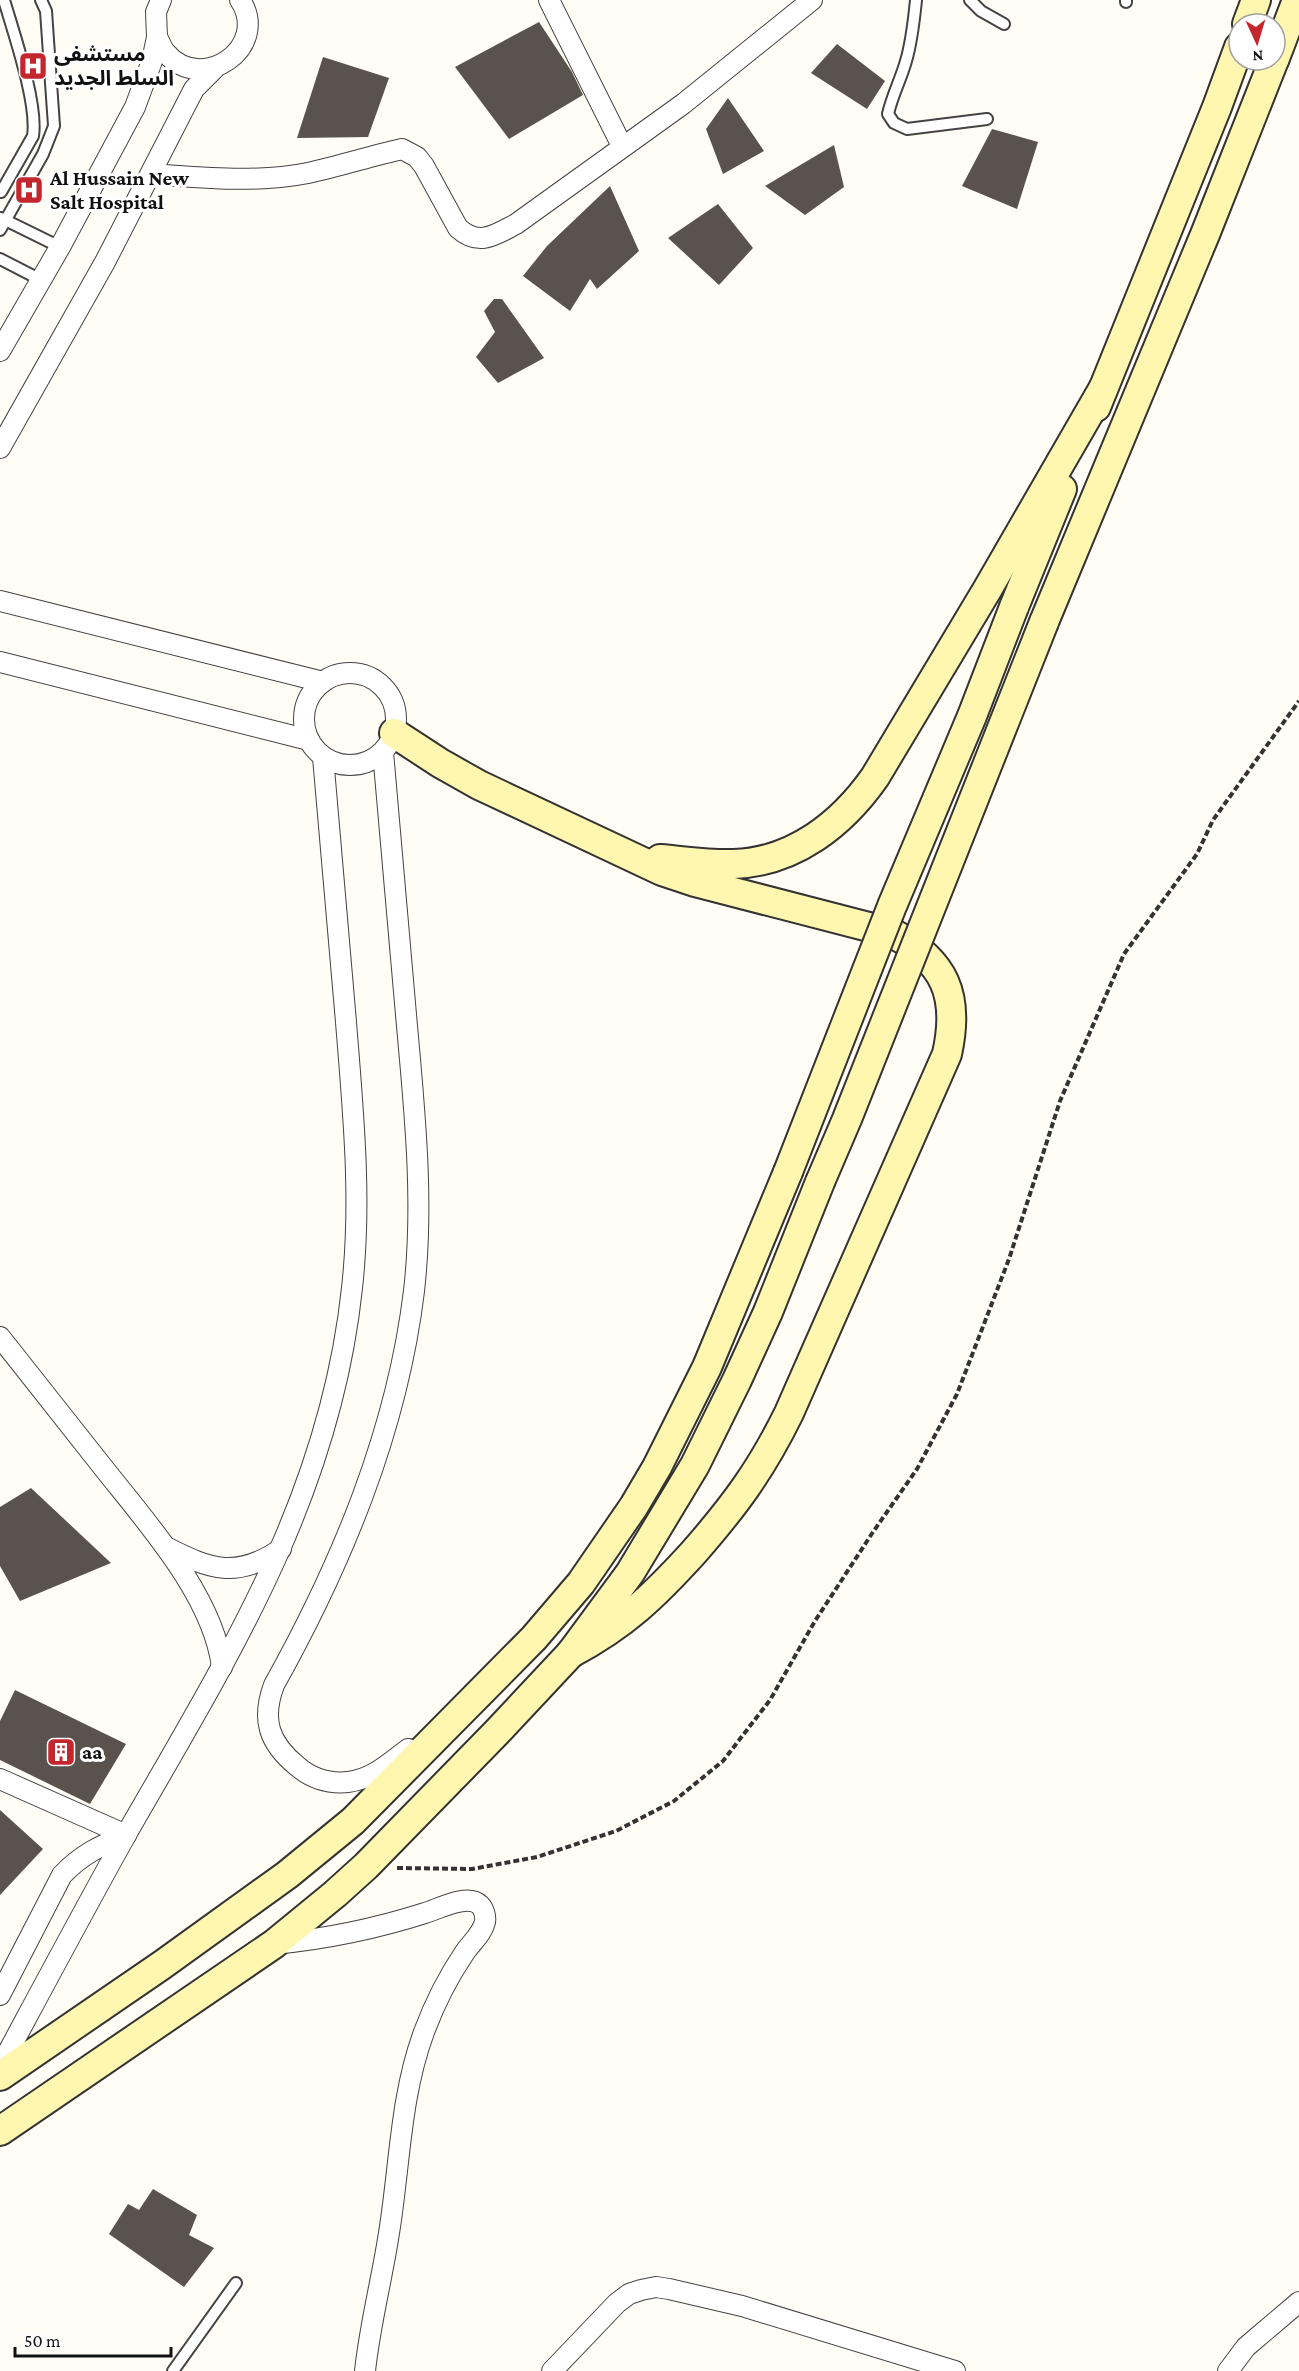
<svg xmlns="http://www.w3.org/2000/svg" width="1299" height="2371" font-family="'Crimson Pro','Noto Sans Arabic',serif">
<style>
.building{fill:#5a524d}
.lines{fill:none;stroke-linecap:round;stroke-linejoin:round}
.lane-casing{stroke:#444;stroke-width:14}
.street-casing{stroke:#444;stroke-width:22}
.secondary-casing{stroke:#333;stroke-width:32}
.path{stroke:#333;stroke-width:4;stroke-dasharray:6 3;stroke-linecap:butt}
.lane{stroke:#fff;stroke-width:10}
.street{stroke:#fff;stroke-width:20}
.secondary{stroke:#fff6b0;stroke-width:28}
.secondary-bridge-casing{stroke:#333;stroke-width:32;stroke-linecap:butt}
.secondary-bridge{stroke:#fff6b0;stroke-width:28}
.labels{text-anchor:middle;dominant-baseline:central;stroke-width:6;stroke-linejoin:round;paint-order:stroke}
.poi-label{font-size:21px;font-weight:bold;fill:#111;stroke:#fff;text-anchor:start}
</style>
<rect width="100%" height="100%" fill="#fffdf5"/>
<!-- building -->
<g class="building">
<polygon points="539,22 572,72 583,95 509,139 455,67"/>
<polygon points="837,44 885,81 867,109 811,73"/>
<polygon points="323,57 389,78 368,137 297,138"/>
<polygon points="728,98 764,151 723,174 706,129"/>
<polygon points="992,129 1038,142 1017,209 962,186"/>
<polygon points="834,145 844,187 805,215 765,186"/>
<polygon points="610,186 639,251 597,289 590,279 570,311 523,276 547,246"/>
<polygon points="718,204 753,248 719,285 668,238"/>
<polygon points="494,299 502,299 544,358 498,383 476,357 495,332 484,311"/>
<polygon points="31,1488 111,1563 20,1601 0,1566 0,1507"/>
<polygon points="15,1690 126,1744 90,1804 0,1760 0,1721"/>
<polygon points="0,1810 43,1849 0,1895"/>
<polygon points="153,2189 197,2215 189,2235 214,2248 184,2287 109,2234 128,2204 139,2210"/>
</g>
<g class="lines">
<!-- lane casing -->
<g class="lane-casing">
<g id="lane">
<path d="M916,0c-2,20 -4,41 -10,61 -5,18 -14,35 -18,53l6,9 13,6 80,-10"/>
<polyline points="970,0 981,11 1004,24"/>
<polyline points="1126,2 1126,0"/>
<path d="M1,192l32,-56c5,-32 -19,-102 -29,-136"/>
<polyline points="1,218 60,247"/>
<polyline points="0,230 43,154 54,126 46,11 41,0"/>
<polyline points="0,259 41,280"/>
<polyline points="173,2371 236,2283"/>
</g>
</g>
<!-- street casing -->
<g class="street-casing">
<g id="street">
<polyline points="549,0 622,146"/>
<path d="M157,37c3,5 5,12 9,16 36,42 105,-6 74,-53"/>
<path d="M152,174c51,4 106,9 156,-1 32,-7 63,-17 94,-24l15,8 7,9 34,62c21,19 37,7 58,-4l167,-120 129,-104"/>
<polyline points="0,351 60,247 135,107 152,61 157,37 156,12 161,0"/>
<polyline points="0,448 105,262 194,89 215,68"/>
<polyline points="0,601 323,682"/>
<polyline points="0,662 309,740"/>
<circle cx="350" cy="719" r="46"/>
<path d="M383,752c8,91 16,183 24,274 8,89 17,177 7,265 -17,140 -72,272 -140,394 -13,35 -5,58 23,81 15,13 31,18 51,16 25,-3 41,-19 60,-33"/>
<path d="M0,1337c34,43 68,86 102,129 44,56 111,129 120,201"/>
<path d="M166,1547c45,23 71,32 115,2"/>
<polyline points="0,1779 126,1835"/>
<path d="M274,1944c52,-5 101,-15 151,-31 14,-4 42,-20 55,-8 4,4 6,12 5,17 -3,12 -13,20 -20,30 -17,25 -31,53 -41,80 -24,65 -24,133 -35,201 -7,46 -19,91 -24,138"/>
<path d="M0,1995l62,-120c20,-21 38,-29 64,-40"/>
<path d="M0,2067c42,-78 84,-157 127,-234 102,-178 203,-336 225,-545 10,-89 1,-177 -6,-266 -8,-88 -15,-177 -23,-265"/>
<polyline points="552,2371 617,2303 629,2294 641,2290 656,2287 669,2289 742,2306 955,2371"/>
<polyline points="1228,2371 1246,2347 1299,2302"/>
</g>
</g>
<!-- secondary casing -->
<g class="secondary-casing">
<g id="secondary">
<polyline points="1247,24 1256,0"/>
<polyline points="1275,58 1297,0"/>
<polyline points="1096,407 1217,107 1239,47"/>
<polyline points="1014,607 1062,489"/>
<polyline points="1044,622 1206,232 1274,60"/>
<path d="M394,733l46,30 39,22 183,86 33,11 197,51c53,28 68,62 55,121l-158,359c-28,57 -54,92 -95,139 -40,44 -70,73 -123,101"/>
<path d="M660,859c25,2 50,6 74,5 60,-2 108,-40 141,-87l112,-187 116,-201"/>
<polyline points="0,2076 162,1965 287,1875 353,1821 534,1638 581,1583 634,1506 657,1467 707,1367 788,1172"/>
<polyline points="0,2131 274,1944 335,1894 366,1866 497,1732 571,1653 630,1573 695,1465 737,1380 768,1312 820,1182"/>
</g>
</g>
<!-- path -->
<polyline class="path" points="397,1868 472,1869 537,1857 616,1831 674,1801 723,1761 770,1700 815,1621 873,1532 917,1469 957,1394 1009,1259 1060,1101 1124,954 1197,854 1213,820 1299,701"/>
<!-- lane -->
<use href="#lane" class="lane"/>
<!-- street -->
<use href="#street" class="street"/>
<!-- secondary -->
<use href="#secondary" class="secondary"/>
<!-- secondary-bridge casing -->
<g class="secondary-bridge-casing">
<g id="secondary-bridge">
<polyline points="788,1172 892,906 972,716 1014,607"/>
<polyline points="820,1182 847,1119 1044,622"/>
</g>
</g>
<!-- secondary-bridge -->
<use href="#secondary-bridge" class="secondary-bridge"/>
</g>
<!-- icons -->
<defs>
<g id="hospital-square" transform="scale(1.5)"><rect x="-9" y="-9" width="18" height="18" rx="4" fill="#c4262e" stroke="#fff"/><path d="M-5-5h3v3.5h4V-5h3V5h-3V1.5h-4V5h-3Z" fill="#fff"/></g>
<g id="building-square" transform="scale(1.5)"><rect x="-9" y="-9" width="18" height="18" rx="4" fill="#c4262e" stroke="#fff"/><path d="M-4-6H4V6H1V3H-1V6H-4ZM-2.5-4.3h1.7v1.8h-1.7ZM.8-4.3h1.7v1.8H.8ZM-2.5-1h1.7V.8h-1.7ZM.8-1h1.7V.8H.8Z" fill="#fff"/></g>
</defs>
<g fill-rule="evenodd">
<use href="#hospital-square" x="33" y="66"/>
<use href="#hospital-square" x="29" y="190"/>
<use href="#building-square" x="61" y="1752"/>
</g>
<g class="labels">
<!-- poi labels -->
<g class="poi-label">
<text x="54" y="54">مستشفى<tspan x="54" dy="24">السلط الجديد</tspan></text>
<text x="50" y="178">Al Hussain New<tspan x="50" dy="24">Salt Hospital</tspan></text>
<text x="82" y="1752">aa</text>
</g>
</g>
<!-- north arrow -->
<g transform="translate(1257 42) rotate(176)"><circle r="28" fill="#ffffff" stroke="#a0a0a0" stroke-width="1.5"/>
<path d="M0-4.5L10 22L0 15L-10 22Z" fill="#c4262e"/>
<text y="-9" font-size="16" font-weight="bold" text-anchor="middle" fill="#111111">N</text>
</g>
<!-- scale -->
<path d="M15 2347v9h156v-9" fill="none" stroke="#111111" stroke-width="3"/>
<text x="24" y="2347" font-size="18" fill="#111111" stroke="#ffffff" stroke-width="4.5" paint-order="stroke">50 m</text>
</svg>
